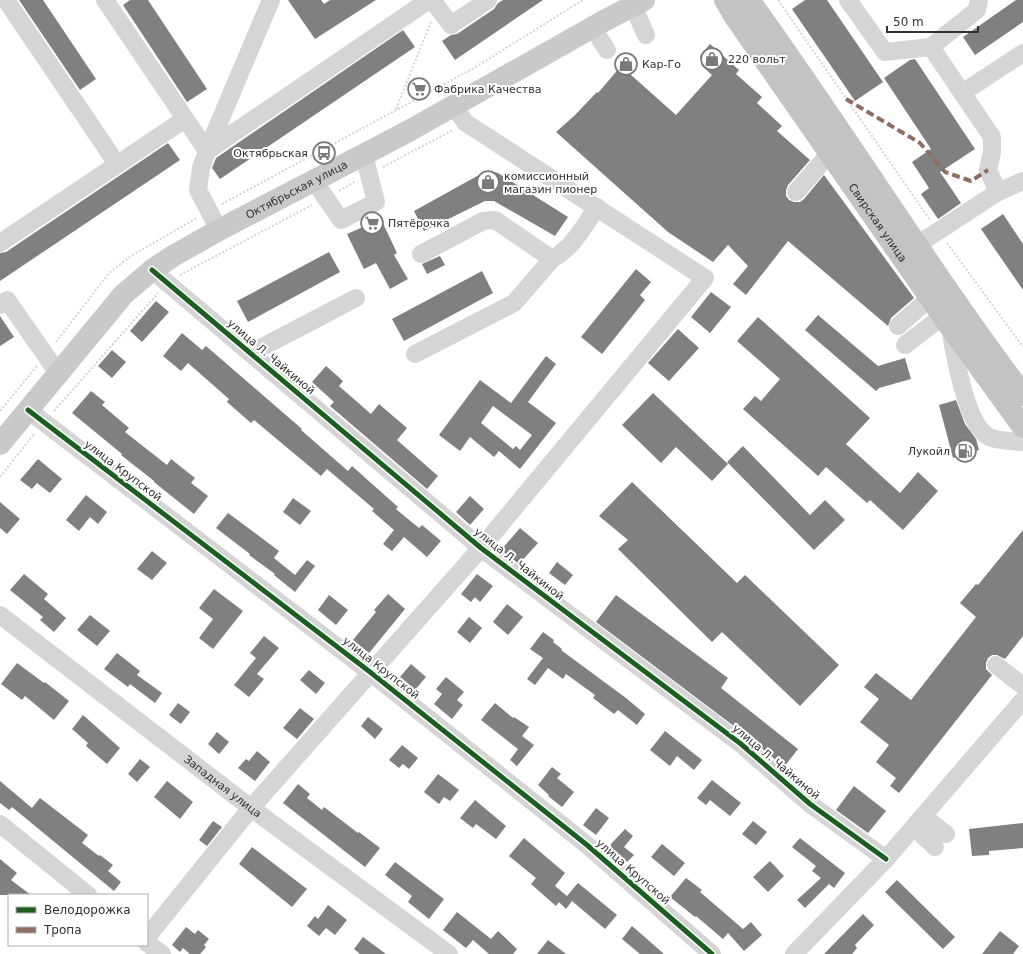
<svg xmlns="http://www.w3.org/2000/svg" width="1023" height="954" font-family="'DejaVu Sans',sans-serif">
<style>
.building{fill:#808080;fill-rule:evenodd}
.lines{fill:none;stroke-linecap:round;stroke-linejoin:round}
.path{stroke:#d4d4d4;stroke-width:2;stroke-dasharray:2 2;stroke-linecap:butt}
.minor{stroke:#d5d5d5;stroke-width:18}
.major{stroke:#c9c9c9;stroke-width:22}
.highway{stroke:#c3c3c3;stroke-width:22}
.quiet{stroke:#8d6e63;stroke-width:4;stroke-dasharray:8 4;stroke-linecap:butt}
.cycleway-casing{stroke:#fff;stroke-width:8}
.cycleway{stroke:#1b5e20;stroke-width:5}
.labels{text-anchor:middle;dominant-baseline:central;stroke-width:4;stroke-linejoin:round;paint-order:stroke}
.poi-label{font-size:11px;fill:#313131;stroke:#fff;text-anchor:start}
.street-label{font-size:11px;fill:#313131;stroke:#fff}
</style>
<rect width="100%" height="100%" fill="#fff"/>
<!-- building -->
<g class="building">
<polygon points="19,0 43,0 96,79 80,90"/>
<polygon points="130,0 148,0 207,89 187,102 123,5"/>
<polygon points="288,0 321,0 324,4 330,0 376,0 315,39"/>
<polygon points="503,0 543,0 455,60 442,41 451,35 457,34 494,9 498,3"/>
<polygon points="805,0 827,0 883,82 855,101 792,9"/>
<polygon points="1016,0 1023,0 1023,22 975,55 963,37"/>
<polygon points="403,30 415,47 220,179 212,168 216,158"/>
<polygon points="710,44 739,70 736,74 762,97 757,103 782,126 777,131 810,160 788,185 786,190 786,196 789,200 794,202 800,202 804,199 824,175 914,298 891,318 888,326 788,241 746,295 733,284 748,266 728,245 713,262 668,232 556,132 574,116 597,92 598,93 621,66 676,115 712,75 702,66 700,56"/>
<polygon points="915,59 975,149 940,172 961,203 938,219 921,194 929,188 912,162 931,149 884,78 910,60"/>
<polygon points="423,81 428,90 415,97 410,88"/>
<polygon points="168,143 180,160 0,281 0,253 6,252"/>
<polygon points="490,171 498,173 568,217 555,236 494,201 485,201 424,231 414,211 479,175"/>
<polygon points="1003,214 1023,244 1023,290 981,229"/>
<polygon points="379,215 397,253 394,255 408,279 390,289 376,263 364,269 347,234 363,227 361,224"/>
<polygon points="329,252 340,272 248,322 237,301"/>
<polygon points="440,256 445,265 427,274 422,264"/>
<polygon points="636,269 651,282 640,295 645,300 602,354 581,337"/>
<polygon points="482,271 493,293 404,341 392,319"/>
<polygon points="711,292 731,307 710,333 691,317"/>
<polygon points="156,301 169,312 142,342 130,331"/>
<polygon points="818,315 878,366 905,358 911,379 879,388 876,391 805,330"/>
<polygon points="0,316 14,337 0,346"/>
<polygon points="758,317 870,418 846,444 900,493 918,472 938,491 903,530 870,500 867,503 826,467 818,476 743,409 755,396 761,401 780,379 737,341"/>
<polygon points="678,329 699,348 669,381 648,363"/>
<polygon points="182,333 202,350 206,346 302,429 301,430 348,471 352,466 398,507 396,509 419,528 422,525 441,541 427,557 404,537 392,551 383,544 394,530 372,511 374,509 327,469 321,476 254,420 251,423 227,402 229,399 188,363 181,371 163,356"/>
<polygon points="112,350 126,362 112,378 98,366"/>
<path d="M546,356l10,8 -28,38 28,21 -36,46 -21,-18 -5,6 -24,-20 -10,14 -21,-16 41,-55 31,23zM493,406l39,29 -12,15 -4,-4 -3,3 -32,-26z"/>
<polygon points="326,366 343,381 339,386 371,414 379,404 407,428 397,440 438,476 427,489 330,406 334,402 312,382"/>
<polygon points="91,391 105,402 102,405 129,428 125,432 167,465 171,459 195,478 191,483 208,496 194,514 154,482 154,481 121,455 122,454 72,413"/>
<polygon points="653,393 728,464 712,481 676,447 661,463 622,425"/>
<polygon points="956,400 965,424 976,439 979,450 953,458 939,405"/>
<polygon points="743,446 810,515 825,500 845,520 814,550 727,462"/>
<polygon points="38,459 62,479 50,493 37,483 32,489 20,480"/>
<polygon points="632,482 737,583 745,575 839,665 800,706 722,632 712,642 618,549 628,540 599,516"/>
<polygon points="86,495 107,512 98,524 90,517 79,531 66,520"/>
<polygon points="470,496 484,509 470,525 456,512"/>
<polygon points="293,498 311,511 300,525 283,512"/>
<polygon points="0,502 20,519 7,534 0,528"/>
<polygon points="228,513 279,551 274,558 295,575 307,560 315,566 295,592 274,575 275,574 249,555 250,554 216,528"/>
<polygon points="520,528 538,543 519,564 501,550"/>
<polygon points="1023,530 1023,636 1005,659 997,655 992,655 988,658 986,663 986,669 992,675 899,793 890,786 896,778 876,762 889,745 860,722 879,699 864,687 876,673 911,700 976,617 960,603 976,584 978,585"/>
<polygon points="152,551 167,563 152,580 137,569"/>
<polygon points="557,562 573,575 565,585 549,573"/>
<polygon points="24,574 48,594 44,599 66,618 54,632 40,620 43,617 10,590"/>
<polygon points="477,574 493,586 480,602 475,597 471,602 461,594"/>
<polygon points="214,589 243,611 213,649 199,638 213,619 199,608"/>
<polygon points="388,594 405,609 369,653 353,640 376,612 374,610"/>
<polygon points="329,595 348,610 336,625 318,610"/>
<polygon points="616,595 728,678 721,688 798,749 784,767 747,736 596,622"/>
<polygon points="507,604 523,617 508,635 493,622"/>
<polygon points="90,615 110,631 97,646 77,630"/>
<polygon points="469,617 482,628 470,643 457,632"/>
<polygon points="543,632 554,640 553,642 562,649 561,650 626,698 645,714 637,725 618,710 614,714 593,698 595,695 566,674 563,679 548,668 535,685 527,679 543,658 530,649"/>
<polygon points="264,636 279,648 257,674 264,679 249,697 234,685 256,658 250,653"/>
<polygon points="117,653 140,671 137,675 162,693 155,703 130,684 128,687 104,669"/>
<polygon points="17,663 44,683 45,682 69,701 54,720 25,696 22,700 1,684"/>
<polygon points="411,664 426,677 415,690 400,677"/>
<polygon points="309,670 325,683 316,694 300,680"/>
<polygon points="446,677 464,692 457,700 463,705 452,719 434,704 442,694 436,689"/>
<polygon points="178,703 190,712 181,724 169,715"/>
<polygon points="495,703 513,718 514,717 529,727 522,736 534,745 517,766 510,760 518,749 481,720"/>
<polygon points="300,708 314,719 297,739 283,728"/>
<polygon points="83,715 120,748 107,764 86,746 88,743 72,729"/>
<polygon points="368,717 383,729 375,739 361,726"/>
<polygon points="665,731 702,760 694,770 677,756 670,766 650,750"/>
<polygon points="217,732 229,742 219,754 208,744"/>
<polygon points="402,745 418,758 409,769 403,764 399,768 389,760"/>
<polygon points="257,751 270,762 255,781 238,768 246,759 249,761"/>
<polygon points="140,759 150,767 137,782 128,774"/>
<polygon points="552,767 561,774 557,778 574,792 562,807 548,796 549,795 538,785"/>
<polygon points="438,774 459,790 450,801 444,797 439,804 424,792"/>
<polygon points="712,780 741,803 730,816 710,800 706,805 697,798"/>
<polygon points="0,781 32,808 40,798 88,835 82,843 99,856 100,855 113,865 108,871 121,882 114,891 12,807 9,810 0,803"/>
<polygon points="167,781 193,802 180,819 154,797"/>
<polygon points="298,784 310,794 307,798 322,810 324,807 358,833 359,832 380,848 365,867 283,803"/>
<polygon points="854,786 886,811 868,833 836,810"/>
<polygon points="475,800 506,826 496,839 476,824 473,828 460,818"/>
<polygon points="596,808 609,818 596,835 583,825"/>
<polygon points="213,821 222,827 207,846 199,840"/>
<polygon points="753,821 767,832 756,845 742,834"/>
<polygon points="1023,823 1023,848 989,851 989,855 972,856 969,829"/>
<polygon points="625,829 633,836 624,847 634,855 627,862 611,848 611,844"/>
<polygon points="524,838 565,873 555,886 567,896 578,883 617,915 605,929 572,901 566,909 559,902 556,906 531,884 536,878 509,856"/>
<polygon points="800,838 845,873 834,888 829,884 805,908 797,900 821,878 812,871 816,866 792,847"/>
<polygon points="662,844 685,863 674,876 651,857"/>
<polygon points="252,847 307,889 292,907 239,864"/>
<polygon points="0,859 17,873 11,880 31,895 0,895"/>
<polygon points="770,861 784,876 768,892 753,877"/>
<polygon points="395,862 444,899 429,919 408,902 412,896 385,875"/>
<polygon points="686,878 702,890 700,892 743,929 751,922 762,935 744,951 728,933 723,939 696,916 695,917 670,897"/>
<polygon points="897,880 955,937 943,949 885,892"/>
<polygon points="328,905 347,920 335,935 326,928 319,936 307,926 315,916 318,919"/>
<polygon points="457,912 491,939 498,931 517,949 513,954 489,954 473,940 466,948 443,930"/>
<polygon points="863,914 874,925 855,945 857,948 852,954 824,954"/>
<polygon points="632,926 647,939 664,954 640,954 622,939"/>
<polygon points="186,927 195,934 198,930 209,939 204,945 206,947 200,954 190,954 183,948 180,952 172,945"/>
<polygon points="1000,931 1019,946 1013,954 982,954"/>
<polygon points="363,937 386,954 360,954 354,949"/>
<polygon points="548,940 566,954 537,954"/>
</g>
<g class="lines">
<!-- path -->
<g class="path">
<polyline points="778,0 930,220"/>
<polyline points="396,109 431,22"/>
<polyline points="383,167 453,130"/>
<polyline points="339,191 356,181"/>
<polyline points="222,204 474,68 583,0"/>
<polyline points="947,243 1023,347"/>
<polyline points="180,275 312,205"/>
<polyline points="56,342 109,273 131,256 197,218"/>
<polyline points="0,411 37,366"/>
<polyline points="54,411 158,293"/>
<polyline points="0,477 34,434"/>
</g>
<!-- minor -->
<g class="minor">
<polyline points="6,0 117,164"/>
<polyline points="105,0 207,151 271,0"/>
<polyline points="432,0 451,25 488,0"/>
<polyline points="848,0 885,52 931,47"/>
<polyline points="979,0 977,10 931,47 992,137 992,152 988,170 998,192"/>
<polyline points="633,6 646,35"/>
<polyline points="593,28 607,50"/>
<polyline points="962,93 1023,53"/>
<polyline points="314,181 341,220 376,202 364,155"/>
<polyline points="796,192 830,153"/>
<polyline points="219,230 198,190 201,168 207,151 429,0"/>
<polyline points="0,243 185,119"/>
<polyline points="917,245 998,192 1023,181"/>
<polyline points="421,254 483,221 495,220 552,259"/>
<polyline points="152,270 481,548 741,744 810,804 886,859"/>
<polyline points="0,305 7,300 58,373"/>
<polyline points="898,326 930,298"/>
<path d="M950,328c4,24 16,97 39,109 8,4 25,4 34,5"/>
<polyline points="905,345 943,316"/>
<polyline points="251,353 356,298"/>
<path d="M415,354l99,-51 38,-44c21,-11 32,-33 45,-52"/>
<polyline points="28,410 370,672 587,845 712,954"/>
<path id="s1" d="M0,615l251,193 198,146"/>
<polyline points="996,665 1023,686"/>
<polyline points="923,816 946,834"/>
<polyline points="0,824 88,895"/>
<polyline points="914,827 935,847"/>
<polyline points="147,937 251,808 481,548 705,278 466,123 453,106"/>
<polyline points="147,943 162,954"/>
<polyline points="794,954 886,859 1023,700"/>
</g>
<!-- major -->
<path class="major" id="s2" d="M0,444l123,-149 29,-25 21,-14 46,-26 188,-98 195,-110 42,-22"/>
<!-- highway -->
<g class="highway">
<path id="s3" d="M725,0l10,17 214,308 74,102"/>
<path d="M749,0c94,130 178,267 274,395"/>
</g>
<!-- quiet -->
<polyline class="quiet" points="846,99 920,143 945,172 971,181 988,170"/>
<!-- cycleway casing -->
<g class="cycleway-casing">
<g id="cycleway">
<polyline points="152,270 481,548 741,744 810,804 886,859"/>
<polyline points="28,410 370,672 587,845 712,954"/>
</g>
</g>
<!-- cycleway -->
<use href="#cycleway" class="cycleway"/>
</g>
<!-- icons -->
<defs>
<g id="shop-ring" transform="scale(1.15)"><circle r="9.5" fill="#fff" stroke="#797979" stroke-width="1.5"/><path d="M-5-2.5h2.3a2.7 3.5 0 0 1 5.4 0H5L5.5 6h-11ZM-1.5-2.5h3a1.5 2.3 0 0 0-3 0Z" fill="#797979"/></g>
<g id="supermarket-ring" transform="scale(1.15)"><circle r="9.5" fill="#fff" stroke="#797979" stroke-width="1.5"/><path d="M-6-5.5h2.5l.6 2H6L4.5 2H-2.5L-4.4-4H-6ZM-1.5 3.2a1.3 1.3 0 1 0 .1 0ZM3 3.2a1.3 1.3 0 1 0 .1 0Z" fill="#797979"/></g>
<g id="bus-ring" transform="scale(1.15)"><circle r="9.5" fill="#fff" stroke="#797979" stroke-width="1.5"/><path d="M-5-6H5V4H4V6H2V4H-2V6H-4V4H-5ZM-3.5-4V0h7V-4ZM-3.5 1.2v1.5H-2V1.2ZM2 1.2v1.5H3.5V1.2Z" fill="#797979"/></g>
<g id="fuel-ring" transform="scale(1.15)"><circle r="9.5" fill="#fff" stroke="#797979" stroke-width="1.5"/><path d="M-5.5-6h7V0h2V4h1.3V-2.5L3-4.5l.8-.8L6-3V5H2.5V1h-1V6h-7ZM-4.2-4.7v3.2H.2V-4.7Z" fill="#797979"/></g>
</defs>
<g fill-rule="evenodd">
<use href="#shop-ring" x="712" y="59"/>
<use href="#shop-ring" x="626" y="64"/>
<use href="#supermarket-ring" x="419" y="89"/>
<use href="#bus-ring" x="324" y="153"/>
<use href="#shop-ring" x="488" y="182"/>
<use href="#supermarket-ring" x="372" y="223"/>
<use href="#fuel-ring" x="965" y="451"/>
</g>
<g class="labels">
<!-- poi labels -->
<g class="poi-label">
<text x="728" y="59">220 вольт</text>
<text x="642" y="64">Кар-Го</text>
<text x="434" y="89">Фабрика Качества</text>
<text x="308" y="153" text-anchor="end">Октябрьская</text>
<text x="504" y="176">комиссионный<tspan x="504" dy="13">магазин пионер</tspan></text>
<text x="388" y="223">Пятёрочка</text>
<text x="950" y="451" text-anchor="end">Лукойл</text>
</g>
<!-- street labels -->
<g class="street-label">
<text stroke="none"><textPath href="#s2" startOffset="397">Октябрьская улица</textPath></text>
<text stroke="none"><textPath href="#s3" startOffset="270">Свирская улица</textPath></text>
<text transform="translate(271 357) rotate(40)">улица Л. Чайкиной</text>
<text transform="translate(123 471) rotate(37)">улица Крупской</text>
<text transform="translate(519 564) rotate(38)">улица Л. Чайкиной</text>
<text transform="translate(381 668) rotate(38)">улица Крупской</text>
<text transform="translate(776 762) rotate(40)">улица Л. Чайкиной</text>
<text stroke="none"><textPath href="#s1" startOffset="281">Западная улица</textPath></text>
<text transform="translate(633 872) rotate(41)">улица Крупской</text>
</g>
</g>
<!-- legend -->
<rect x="8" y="894" width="140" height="52" fill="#ffffff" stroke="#adadad"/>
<rect x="16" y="907" width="20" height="6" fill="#1b5e20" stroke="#adadad"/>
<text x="44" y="914" font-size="12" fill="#313131">Велодорожка</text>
<rect x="16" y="927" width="20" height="6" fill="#8d6e63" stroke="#adadad"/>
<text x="44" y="934" font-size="12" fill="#313131">Тропа</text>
<!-- scale -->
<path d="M887 26v6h91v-6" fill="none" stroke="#313131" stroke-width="2"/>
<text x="893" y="26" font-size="12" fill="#313131" stroke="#ffffff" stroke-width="3" paint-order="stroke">50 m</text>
</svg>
